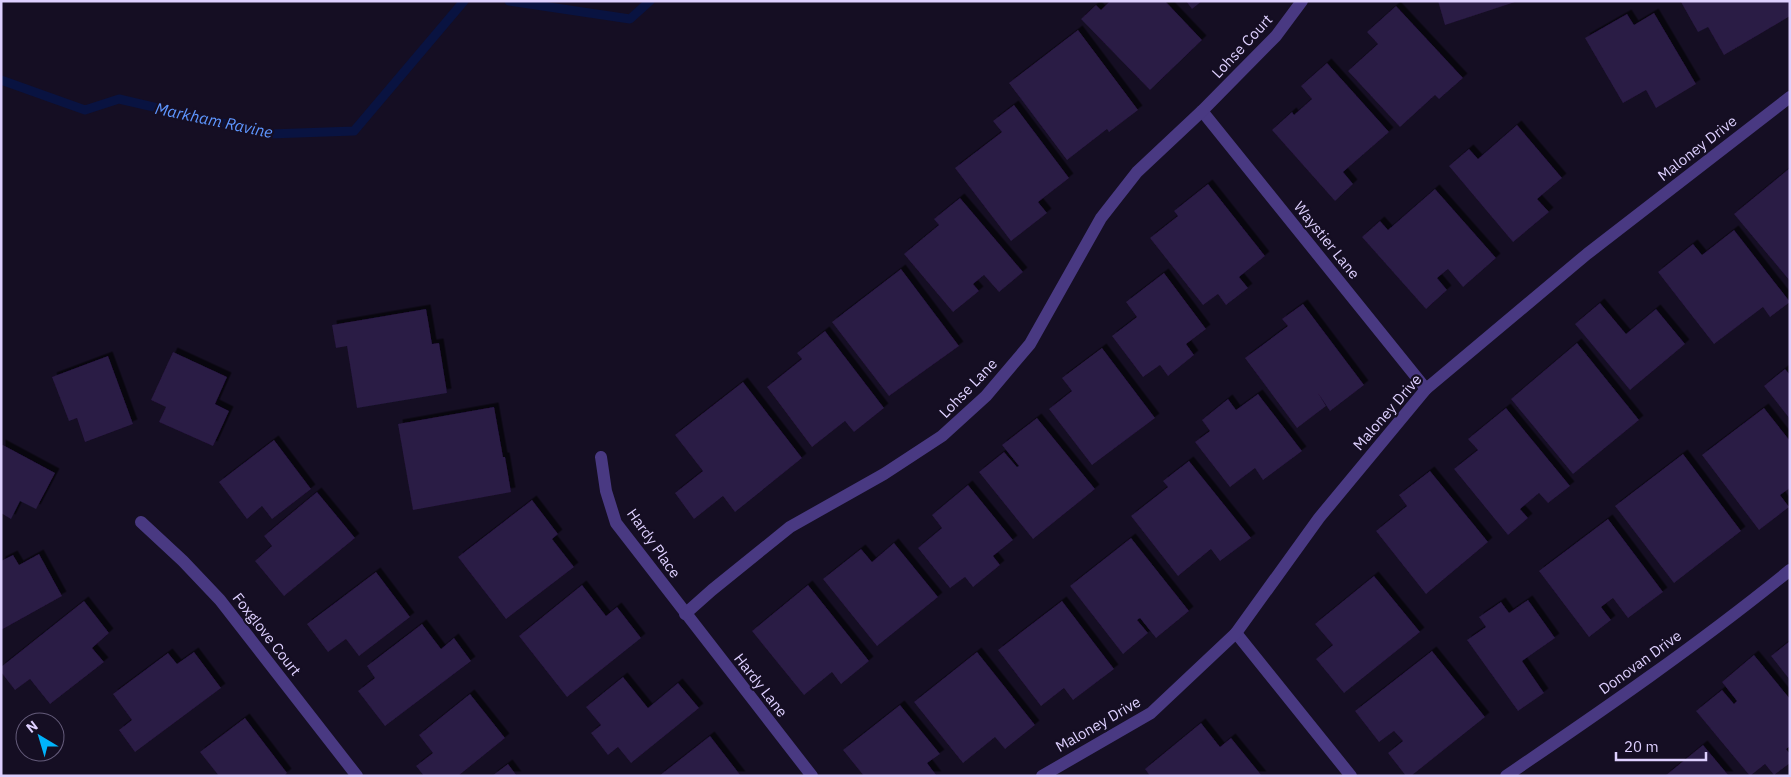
<svg xmlns="http://www.w3.org/2000/svg" width="1791" height="777" font-family="'IBM Plex Sans',sans-serif">
<style>
.lines{fill:none;stroke-linecap:round;stroke-linejoin:round}
.stream{stroke:#091341;stroke-width:9}
.building{fill:#2a1a44;filter:url(#shadow)}
.minor{stroke:#493982;stroke-width:12}
.labels{text-anchor:middle;dominant-baseline:central;stroke-width:4.5;stroke-linejoin:round;paint-order:stroke}
.street-label{font-size:15px;fill:#ded0ff;stroke:#150e23}
.water-label{font-size:16px;font-style:italic;fill:#5e96ff;stroke:#150e23}
</style>
<defs>
<filter id="shadow"><feDropShadow dx="4.5" dy="-4.5" stdDeviation="0" flood-color="#0009"/></filter>
</defs>
<rect width="100%" height="100%" fill="#150e23"/>
<g class="lines">
<!-- stream -->
<g class="stream">
<polyline points="509,1 630,19 650,1"/>
<polyline points="1,80 85,110 119,99 270,134 354,131 464,1"/>
</g>
</g>
<!-- building -->
<g class="building">
<polygon points="1110,1 1165,1 1202,40 1150,90 1081,19 1096,5 1101,10"/>
<polygon points="1186,1 1202,1 1192,9"/>
<polygon points="1438,1 1515,1 1515,2 1445,25"/>
<polygon points="1683,1 1790,1 1790,16 1724,55 1708,27 1698,32 1681,2"/>
<polygon points="1396,6 1463,78 1439,99 1435,95 1400,127 1348,71 1378,44 1367,32"/>
<polygon points="1654,13 1696,84 1656,108 1646,90 1623,103 1585,38 1627,14 1634,25"/>
<polygon points="1078,30 1138,110 1109,132 1107,129 1067,160 1009,83"/>
<polygon points="1327,63 1389,132 1343,172 1353,184 1335,201 1272,130 1292,112 1294,115 1312,99 1301,86"/>
<polygon points="1014,105 1069,178 1038,202 1047,213 1011,241 955,168 1002,132 993,121"/>
<polygon points="1517,125 1562,178 1537,199 1549,212 1513,242 1449,166 1469,149 1478,159"/>
<polygon points="1790,168 1790,281 1734,214"/>
<polygon points="1208,184 1265,256 1239,277 1248,288 1226,305 1218,294 1203,305 1150,238 1178,216 1174,211"/>
<polygon points="1435,189 1496,258 1463,287 1448,269 1437,278 1447,290 1426,309 1362,237 1380,221 1388,230"/>
<polygon points="960,198 1023,272 999,292 984,275 973,284 979,291 953,312 904,254 939,225 934,219"/>
<polygon points="1734,230 1790,302 1770,317 1763,307 1714,344 1658,272 1693,244 1702,255"/>
<polygon points="901,269 959,346 889,396 832,322"/>
<polygon points="1164,273 1206,329 1186,344 1194,355 1168,376 1160,365 1143,377 1112,336 1137,317 1126,302"/>
<polygon points="1600,303 1626,334 1656,309 1685,344 1630,390 1575,324"/>
<polygon points="1303,304 1364,385 1330,411 1318,393 1326,406 1297,428 1245,358 1288,326 1282,319"/>
<polygon points="426,309 432,344 439,343 447,393 357,408 347,346 336,348 332,325"/>
<polygon points="825,331 884,408 854,432 845,421 812,447 767,387 802,359 797,353"/>
<polygon points="1577,343 1639,420 1573,474 1511,399"/>
<polygon points="1102,348 1155,418 1092,465 1049,409 1072,391 1062,378"/>
<polygon points="173,352 227,377 215,404 229,411 213,446 159,422 166,407 151,400"/>
<polygon points="108,356 133,424 85,442 77,418 69,421 52,377"/>
<polygon points="1785,369 1790,375 1790,419 1764,386"/>
<polygon points="743,382 802,458 735,512 723,496 694,519 675,493 703,471 675,435"/>
<polygon points="1258,394 1302,451 1263,480 1255,468 1230,487 1195,442 1210,431 1202,420 1228,399 1236,410"/>
<polygon points="494,407 503,457 505,457 511,492 413,510 398,424"/>
<polygon points="1506,408 1570,486 1548,503 1539,493 1520,509 1528,518 1508,535 1454,469 1478,450 1468,439"/>
<polygon points="1764,408 1790,441 1790,488 1780,495 1789,507 1759,530 1702,455"/>
<polygon points="1037,418 1095,489 1033,539 979,472 1004,452 1017,467 1019,466 1002,445"/>
<polygon points="274,440 311,489 272,519 262,506 247,519 219,482"/>
<polygon points="1,444 55,473 36,509 20,501 11,519 1,513"/>
<polygon points="1683,454 1741,531 1674,583 1615,506"/>
<polygon points="1189,461 1251,538 1220,561 1211,549 1178,576 1131,516 1168,487 1163,481"/>
<polygon points="1430,471 1488,542 1426,594 1376,531 1407,506 1399,495"/>
<polygon points="968,485 1013,540 993,556 1000,565 973,587 965,577 950,588 918,548 942,528 932,515"/>
<polygon points="317,492 355,538 284,596 255,561 272,546 264,536"/>
<polygon points="532,500 558,534 552,539 574,567 506,619 458,557"/>
<polygon points="1608,519 1663,592 1628,618 1613,598 1601,607 1611,620 1589,637 1539,571"/>
<polygon points="1131,538 1189,611 1156,638 1140,618 1137,620 1148,633 1123,654 1070,586"/>
<polygon points="894,543 938,597 877,646 823,579 861,549 872,562"/>
<polygon points="39,554 62,596 1,630 1,561 13,555 19,565"/>
<polygon points="376,572 410,617 359,656 346,639 328,652 307,624"/>
<polygon points="1374,576 1420,632 1344,693 1316,659 1333,645 1315,624"/>
<polygon points="582,585 606,616 617,607 641,638 567,697 519,636"/>
<polygon points="808,585 869,661 841,684 832,672 804,695 752,631"/>
<polygon points="1528,600 1555,638 1522,661 1544,693 1518,711 1467,640 1486,627 1479,617 1501,602 1509,613"/>
<polygon points="84,601 109,633 92,648 104,662 50,704 30,679 15,690 1,672 1,667"/>
<polygon points="1062,601 1114,669 1073,700 1064,688 1041,706 998,650"/>
<polygon points="422,624 441,649 454,638 471,661 385,726 358,691 375,678 367,666"/>
<polygon points="1790,641 1790,680 1771,656"/>
<polygon points="1432,651 1485,717 1411,776 1406,776 1388,753 1403,741 1394,731 1379,742 1355,711"/>
<polygon points="194,652 221,688 135,752 119,730 132,720 113,694 168,653 177,664"/>
<polygon points="977,652 1035,725 1005,749 995,737 963,763 914,702"/>
<polygon points="1754,655 1790,699 1790,746 1786,749 1790,754 1790,763 1774,775 1765,764 1750,776 1696,711 1722,690 1734,704 1737,701 1722,682"/>
<polygon points="623,677 648,708 678,683 699,708 631,763 618,747 608,755 591,733 601,725 586,707"/>
<polygon points="470,694 505,738 458,776 424,776 416,766 433,753 419,735"/>
<polygon points="900,705 940,754 927,763 937,776 864,776 843,750"/>
<polygon points="245,718 287,773 284,776 219,776 200,752"/>
<polygon points="1201,723 1220,747 1231,738 1262,776 1150,776 1145,769"/>
<polygon points="710,736 741,776 659,776"/>
<polygon points="1703,745 1729,776 1665,776"/>
<polygon points="508,764 517,776 492,776"/>
</g>
<g class="lines">
<!-- minor -->
<g class="minor">
<polyline points="1202,111 1426,389"/>
<polyline points="601,457 606,491 616,523 812,776"/>
<polyline points="141,522 183,561 220,600 357,776"/>
<polyline points="685,614 712,590 790,527 884,474 942,436 986,396 1030,344 1101,218 1137,172 1202,111 1276,36 1302,1"/>
<polyline points="1236,633 1351,776"/>
<polyline points="1042,776 1151,713 1236,633 1319,518 1426,389 1587,254 1790,97"/>
<path d="M1506,776c97,-66 193,-132 284,-206"/>
</g>
</g>
<g class="labels">
<!-- street labels -->
<g class="street-label">
<text transform="translate(1242 46) rotate(-47)">Lohse Court</text>
<text transform="translate(1697 148) rotate(-38)">Maloney Drive</text>
<text transform="translate(1327 240) rotate(51)">Waystier Lane</text>
<text transform="translate(968 388) rotate(-46)">Lohse Lane</text>
<text transform="translate(1387 412) rotate(-49)">Maloney Drive</text>
<text transform="translate(654 543) rotate(55)">Hardy Place</text>
<text transform="translate(267 634) rotate(52)">Foxglove Court</text>
<text transform="translate(1640 662) rotate(-36)">Donovan Drive</text>
<text transform="translate(761 685) rotate(52)">Hardy Lane</text>
<text transform="translate(1098 724) rotate(-30)">Maloney Drive</text>
</g>
<!-- water labels -->
<g class="water-label">
<text transform="translate(214 120) rotate(12)">Markham Ravine</text>
</g>
</g>
<!-- border -->
<rect width="1791" height="777" fill="none" stroke="#ded0ff" stroke-width="5"/>
<!-- north arrow -->
<g transform="translate(40 737) rotate(322)"><circle r="24" fill="#150e23" stroke="#655c7b"/>
<path d="M0-4L9 19L0 12L-9 19Z" fill="#00b3fb"/>
<text y="-8" font-size="14" font-weight="bold" text-anchor="middle" fill="#ded0ff">N</text>
</g>
<!-- scale -->
<path d="M1616 752v8h90v-8" fill="none" stroke="#ded0ff" stroke-width="2.5"/>
<text x="1624" y="752" font-size="15" fill="#ded0ff" stroke="#150e23" stroke-width="4" paint-order="stroke">20 m</text>
</svg>
